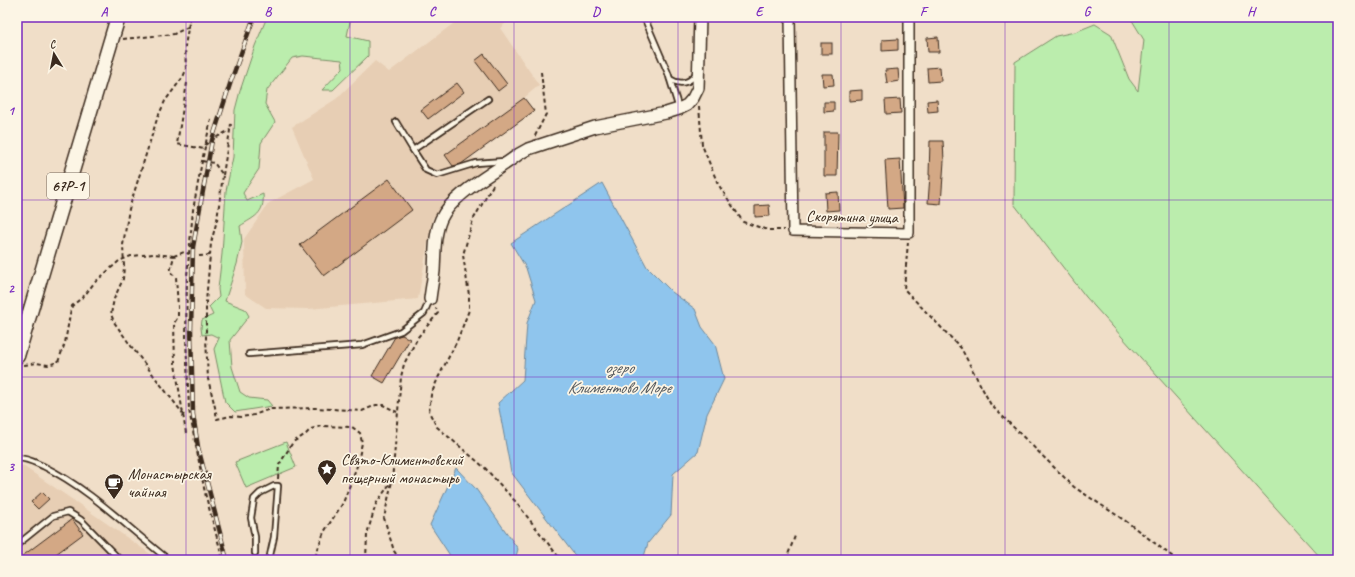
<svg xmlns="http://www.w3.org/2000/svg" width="1355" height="577" font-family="Caveat,sans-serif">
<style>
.built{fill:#e7ceb4}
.green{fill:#bbedad;stroke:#7b8c66}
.water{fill:#8fc5ed;stroke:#6d879a}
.building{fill:#d3a885;stroke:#3b2a1e}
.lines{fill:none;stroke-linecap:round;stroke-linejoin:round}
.service-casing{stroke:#3b2a1e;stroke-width:8}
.minor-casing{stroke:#3b2a1e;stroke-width:12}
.tertiary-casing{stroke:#3b2a1e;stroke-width:14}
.primary-casing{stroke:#3b2a1e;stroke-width:17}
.path{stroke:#3b2a1e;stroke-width:2;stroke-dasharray:4 3;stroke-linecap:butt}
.service{stroke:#fcf5e5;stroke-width:4.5}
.minor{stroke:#fcf5e5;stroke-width:9}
.tertiary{stroke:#fcf5e5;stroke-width:11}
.primary{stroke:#fcf5e5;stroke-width:14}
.rail-casing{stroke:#3b2a1e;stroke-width:4.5}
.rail{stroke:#fcf5e5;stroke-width:3;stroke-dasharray:9;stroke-linecap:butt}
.grid{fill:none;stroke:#7b2cbf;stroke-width:1;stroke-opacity:0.55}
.labels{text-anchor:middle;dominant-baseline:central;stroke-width:3.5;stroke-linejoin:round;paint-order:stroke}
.shield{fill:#fcf5e5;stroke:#75675a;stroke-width:1}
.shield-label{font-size:15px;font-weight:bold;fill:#3b2a1e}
.street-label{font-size:16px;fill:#3b2a1e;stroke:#fcf5e5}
.poi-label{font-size:16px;fill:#3b2a1e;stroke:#fcf5e5;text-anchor:start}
.water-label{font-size:17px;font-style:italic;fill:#54585c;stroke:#fcf5e5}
.neatline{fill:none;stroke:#7b2cbf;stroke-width:1.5}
.grid-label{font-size:13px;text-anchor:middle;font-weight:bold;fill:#7b2cbf}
</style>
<rect width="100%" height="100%" fill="#f0dec8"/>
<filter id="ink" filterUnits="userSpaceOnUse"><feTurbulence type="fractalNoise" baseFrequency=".025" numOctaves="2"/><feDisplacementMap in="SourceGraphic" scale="8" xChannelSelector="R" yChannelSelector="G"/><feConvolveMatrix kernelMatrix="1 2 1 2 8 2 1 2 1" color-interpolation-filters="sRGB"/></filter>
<g filter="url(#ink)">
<!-- built -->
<g class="built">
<polygon points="462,17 501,17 506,23 500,28 539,85 524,98 534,111 472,156 484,174 457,189 432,219 418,299 308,309 266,308 245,294 244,239 269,203 314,179 292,127 336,99 375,61 389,72"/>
<polygon points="17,462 76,502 159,560 17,560"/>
</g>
<!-- green -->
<g class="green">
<path d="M267,17h84l-4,19 21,5v15l-35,34h-11l21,-22 -1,-8 -39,-4 -11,2 -25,32 -2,14 10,18 -14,21 -2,26 -16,24 4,8 16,-7c2,20 -9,23 -23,32l2,16 -5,22 -12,37 20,8 4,7 -19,24 2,27 8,25 9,6 18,2 5,6 -37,6 -10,-10 -11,-53 5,-11 -8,-4 -9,1 -1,-7 1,-8 11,-5 -4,-8 10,-10 -1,-8 4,-35 4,-63 7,-34 2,-47 5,-19 15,-45z"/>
<polygon points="1130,17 1338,17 1338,560 1321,558 1086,297 1014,204 1015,62 1056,36 1075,32 1095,24 1111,34 1129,79 1138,91 1144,40"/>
<polygon points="286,442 296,467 246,488 235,462"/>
</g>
<!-- water -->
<g class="water">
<polygon points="602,183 647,267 672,292 695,309 702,327 715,344 724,379 707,414 698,452 673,474 671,515 648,543 643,560 580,560 573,553 511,472 498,403 523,380 527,323 536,300 526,268 511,243"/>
<polygon points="456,468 476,489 518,549 515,560 453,560 430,525"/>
</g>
<!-- building -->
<g class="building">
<polygon points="938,37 939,52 928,52 927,38"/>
<polygon points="898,39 898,50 882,51 882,40"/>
<rect x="821" y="43" width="11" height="11"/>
<polygon points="484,54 507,84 498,91 475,61"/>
<polygon points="940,67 941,81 928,82 927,68"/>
<polygon points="898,69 899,81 887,83 885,70"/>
<polygon points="822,74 833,74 834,85 823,86"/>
<polygon points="457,83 464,92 428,119 421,110"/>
<polygon points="862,90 862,100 849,101 849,91"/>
<polygon points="524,98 534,111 461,164 453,166 445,155"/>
<polygon points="900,99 901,113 886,114 885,100"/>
<polygon points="937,100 938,111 928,112 927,101"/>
<polygon points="824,102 834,102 834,111 824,112"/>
<polygon points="824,132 838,132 837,176 824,176"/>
<polygon points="930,141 943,141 944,161 941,204 928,203 930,175 929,175"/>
<polygon points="900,159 903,208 888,209 885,160"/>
<polygon points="389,179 412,210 324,276 300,245"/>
<polygon points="838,192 839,210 826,211 825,193"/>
<polygon points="769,205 770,216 755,217 755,206"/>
<polygon points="402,335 410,339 384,383 372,376 395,337"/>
<polygon points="42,492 49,499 38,509 31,502"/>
<polygon points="72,519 83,534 48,560 17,560"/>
</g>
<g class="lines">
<!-- service casing -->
<g class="service-casing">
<g id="service">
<polyline points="644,17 668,73 679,109"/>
<path d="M670,79c9,6 20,5 26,-6"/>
<polyline points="488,99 413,150 426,170 437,175 476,163 504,161"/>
<polyline points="396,122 413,150"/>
<polyline points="249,354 362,345 401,331 424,313 430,299"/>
<path d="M17,458c10,0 17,4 26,8 47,23 85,62 126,94"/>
<polyline points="17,545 53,516 68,512 81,520 120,560"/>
<polyline points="255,553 255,537 251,518 254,499 260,493 274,486 278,486 274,537 269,560"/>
</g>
</g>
<!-- minor casing -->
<g class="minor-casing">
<polyline id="minor" points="790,17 793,231 909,233 909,17"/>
</g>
<!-- tertiary casing -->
<g class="tertiary-casing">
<path id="tertiary" d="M430,299c1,-9 3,-19 4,-28 1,-17 0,-36 7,-52 12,-26 55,-47 78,-65l9,-5 67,-22 71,-14 13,-4 8,-4 6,-7 5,-10 2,-71"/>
</g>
<!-- primary casing -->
<g class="primary-casing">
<polyline id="primary" points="17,356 118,17"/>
</g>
<!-- path -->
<g class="path">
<polyline points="123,39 174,34 188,27"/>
<polyline points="187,83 177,144 204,149"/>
<polyline points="699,106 702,145 718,184 743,222 768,230 784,230"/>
<polyline points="211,119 202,161 193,210 187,276 186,338 189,410 205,493 223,560"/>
<polyline points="535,136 546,114 541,72"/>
<polyline points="205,145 215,138 230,130"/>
<polyline points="202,161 214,163 223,175 217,220 211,243 206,302 206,338 208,379 215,407 217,419 231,416 241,417 254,415 270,409 317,408 362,411 376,405 383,405 397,412"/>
<polyline points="223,175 231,124"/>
<polyline points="493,185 473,220 463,255 469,295 469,310 457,341 438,378 431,395 429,412 437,427 485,468 515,501 561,560"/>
<polyline points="908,242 904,289 961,348 991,405 1074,487 1127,522 1177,560"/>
<polyline points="199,256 211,255"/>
<polyline points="24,365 37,363 48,365 58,362 65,343 70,314 72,306 85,295 94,283 119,261 131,256 154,254 174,256"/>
<polyline points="184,415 131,346 114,322 111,314 114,299 123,279 124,266 123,245 129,209 157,119 165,101 183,77 186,70 185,46 190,17"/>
<polyline points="186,433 175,364 174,323 178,317 178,307 176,277 170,272 174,256 184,252 189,254"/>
<polyline points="278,479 279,465 293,442 306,434 311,429 322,426 352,427 360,433 362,443 357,466 343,503 324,532 314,560"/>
<polyline points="366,560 367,534 376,504 391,482"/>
<polyline points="400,560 394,551 384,518 392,481 401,377 404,364 418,337 438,313 436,308"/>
<polyline points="786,560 795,536"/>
</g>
<!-- service -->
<use href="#service" class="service"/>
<!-- minor -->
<use href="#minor" class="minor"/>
<!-- tertiary -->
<use href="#tertiary" class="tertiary"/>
<!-- primary -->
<use href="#primary" class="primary"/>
<!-- rail casing -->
<g class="rail-casing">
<polyline id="rail" points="227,560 198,447 193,414 191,330 193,247 212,140 231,81 254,17"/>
</g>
<!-- rail -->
<use href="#rail" class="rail"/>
</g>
</g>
<!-- grid -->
<path class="grid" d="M186,17v543M350,17v543M514,17v543M678,17v543M841,17v543M1005,17v543M1169,17v543M17,200h1321M17,377h1321"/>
<!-- icons -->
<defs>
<g id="sight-pin" transform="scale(1)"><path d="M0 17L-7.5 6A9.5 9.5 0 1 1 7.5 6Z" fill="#3b2a1e" stroke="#fcf5e5"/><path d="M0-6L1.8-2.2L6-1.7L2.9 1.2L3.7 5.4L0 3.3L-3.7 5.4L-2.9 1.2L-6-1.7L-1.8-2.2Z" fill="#fff"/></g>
<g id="cafe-pin" transform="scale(1)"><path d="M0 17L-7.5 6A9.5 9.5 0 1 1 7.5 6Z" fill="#3b2a1e" stroke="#fcf5e5"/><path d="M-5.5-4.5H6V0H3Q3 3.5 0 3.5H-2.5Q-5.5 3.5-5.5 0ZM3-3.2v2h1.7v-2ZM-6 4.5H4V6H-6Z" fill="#fff"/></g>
</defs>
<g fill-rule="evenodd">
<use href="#sight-pin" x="327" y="469"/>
<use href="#cafe-pin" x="114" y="483"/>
</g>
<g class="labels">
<!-- shield labels -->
<rect class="shield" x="47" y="173" width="42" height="26" rx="3"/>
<g class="shield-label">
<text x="68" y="186">67Р-1</text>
</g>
<!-- street labels -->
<g class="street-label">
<text transform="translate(852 217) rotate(1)">Скорятина улица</text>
</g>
<!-- poi labels -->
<g class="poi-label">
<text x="341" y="460">Свято-Климентовский<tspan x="341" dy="18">пещерный монастырь</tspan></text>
<text x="128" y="474">Монастырская<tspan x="128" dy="18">чайная</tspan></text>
</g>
<!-- water labels -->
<g class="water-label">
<text x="619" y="367">озеро<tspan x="619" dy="20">Климентово Море</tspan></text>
</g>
</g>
<!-- margin -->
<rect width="1355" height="577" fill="none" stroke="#fcf5e5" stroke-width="44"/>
<!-- north arrow -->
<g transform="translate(54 54) rotate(350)" stroke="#fcf5e5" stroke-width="3" paint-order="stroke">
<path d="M0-3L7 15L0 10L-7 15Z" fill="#3b2a1e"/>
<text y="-6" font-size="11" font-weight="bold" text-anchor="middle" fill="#3b2a1e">С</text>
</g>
<rect x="22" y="22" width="1311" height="533" class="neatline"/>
<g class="grid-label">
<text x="104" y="16">A</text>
<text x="268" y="16">B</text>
<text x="432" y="16">C</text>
<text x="596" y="16">D</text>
<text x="759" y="16">E</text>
<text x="923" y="16">F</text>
<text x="1087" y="16">G</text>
<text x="1251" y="16">H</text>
<text x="11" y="115">1</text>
<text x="11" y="293">2</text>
<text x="11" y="471">3</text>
</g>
</svg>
